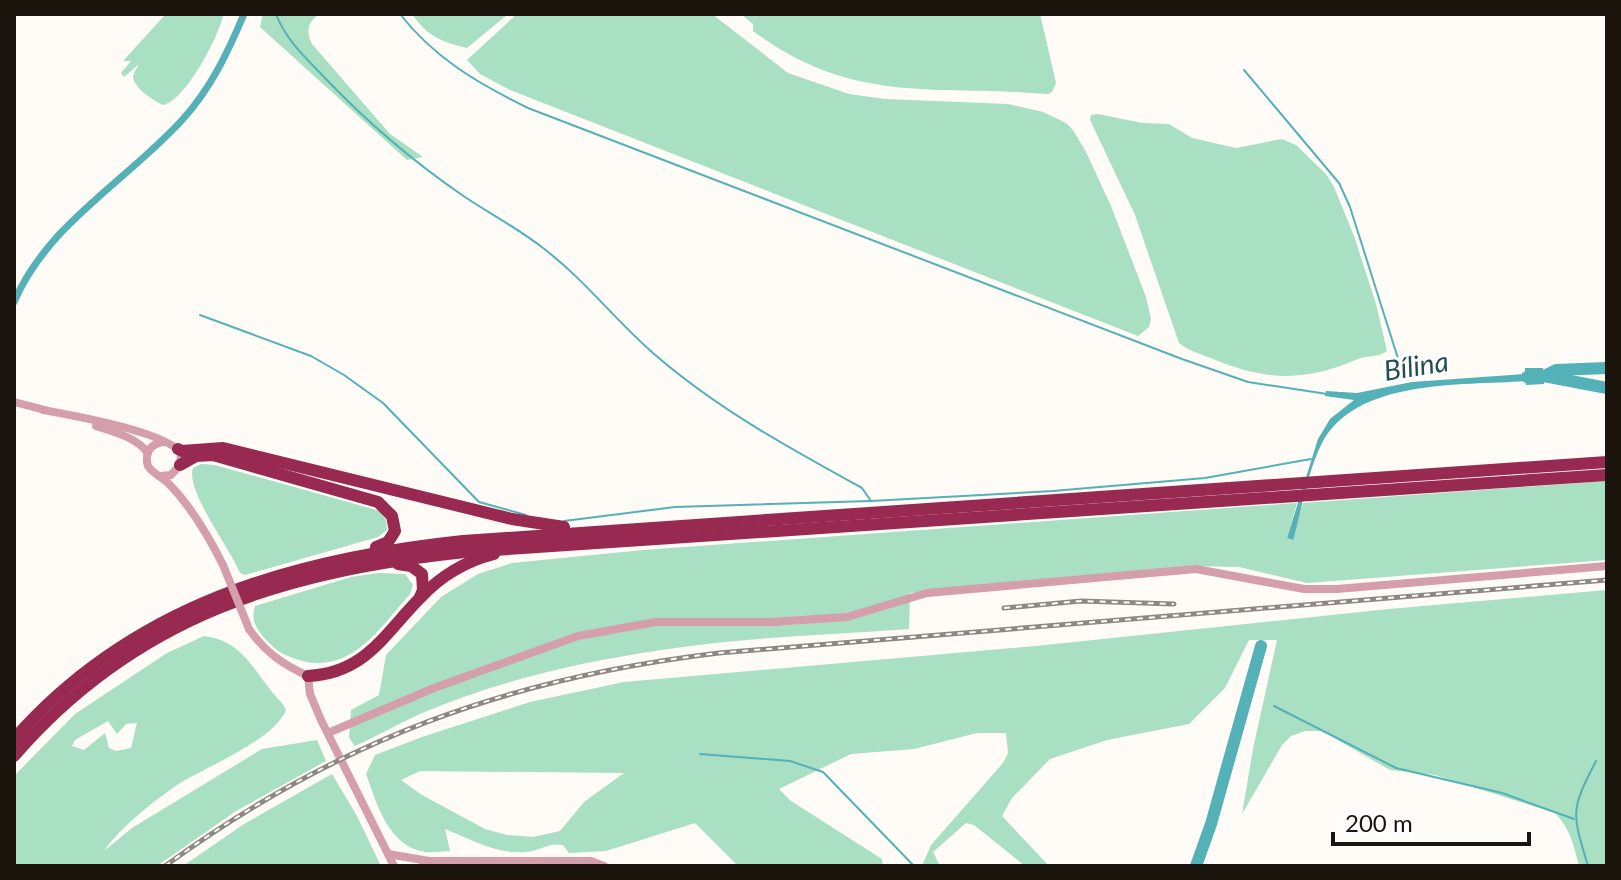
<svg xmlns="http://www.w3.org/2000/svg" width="1621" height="880" font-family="Lato,sans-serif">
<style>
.green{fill:#a9dfc2;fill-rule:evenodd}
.water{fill:#53b1b7}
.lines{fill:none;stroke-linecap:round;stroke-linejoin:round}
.stream{stroke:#53b1b7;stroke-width:2}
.canal{stroke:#53b1b7;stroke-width:7}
.river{stroke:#53b1b7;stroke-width:12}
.minor{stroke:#d49eaa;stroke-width:8}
.highway{stroke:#982950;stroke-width:12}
.rail-casing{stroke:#8e8882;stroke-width:5}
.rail{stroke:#fff;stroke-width:2;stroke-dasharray:6;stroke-linecap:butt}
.minor-bridge{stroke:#d49eaa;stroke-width:8}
.labels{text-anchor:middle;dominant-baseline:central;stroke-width:6;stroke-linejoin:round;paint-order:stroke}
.water-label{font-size:28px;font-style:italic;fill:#244f52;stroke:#fff}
</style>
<rect width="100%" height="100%" fill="#fffbf6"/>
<!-- green -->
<g class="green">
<path d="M166,14h56l1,2c-5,22 -38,85 -60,89 -9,-4 -29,-17 -30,-28 0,-3 5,-11 6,-13l-15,13 -3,-4 10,-12h-8z"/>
<path d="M263,14h56c-12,9 -13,17 -7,30l78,90 33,23 -16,3 -147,-133z"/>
<path d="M412,14h96l-41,34c-27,-7 -39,-11 -55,-34z"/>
<polygon points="517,14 712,14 788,73 849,94 885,99 1008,104 1043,112 1066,123 1073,130 1086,152 1111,206 1146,297 1151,319 1149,327 1138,336 510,90 480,74 467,60"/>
<path d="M741,14h299l16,69 -4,9 -4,2c-115,-10 -193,12 -295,-63v-7z"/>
<path d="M1098,114l44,9 27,1 23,14 44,10 46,-9 14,6 30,29 8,13 20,49 22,68 11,47c-10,7 -19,4 -29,8 -53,23 -92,22 -145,0 -12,-5 -24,-8 -34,-16l-44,-128 -45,-95 1,-5z"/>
<path d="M201,464l14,1 165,46 6,9 1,10 -9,7 -133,38 -5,-2c-10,-25 -55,-83 -47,-105z"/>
<path d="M1607,481v79l-300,23 -68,-16 -45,-1 -284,27 -1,36c-82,6 -167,8 -248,21 -81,12 -165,31 -241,64 -22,10 -43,22 -65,32l-6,-8 2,-28 28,-15 7,-40 55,-58 37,-23 34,-11 131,-13 654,-47 -10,35 5,2 11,-37z"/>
<path d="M378,573l27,1 8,11 -3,9c-28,31 -55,76 -103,68 -14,-3 -28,-8 -38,-19 -11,-12 -19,-21 -14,-37l96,-29z"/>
<path d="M1607,590v276h-28c-5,-20 -9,-38 -24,-53l-120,-38 -45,-5 -68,-39h-17l-14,5 -9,9 -40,69 11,-65 24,-109h-28l-24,48 -36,36 -82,16 -57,19 -38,39 -10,18 47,50h-24l-51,-41 -8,-2 -33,29 7,14h-18l9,-21 72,-82 5,-10 -2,-20h-29l-63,16 -63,5 -72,35 12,12 91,58 1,7h-145l-43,-43 -89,28 -37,2 -6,-8c-15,-3 -23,6 -37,7 -28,3 -56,-13 -81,-23l5,22c-8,0 -17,2 -25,1 -37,-6 -48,-48 -59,-78l9,-19 47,-18 108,-35 94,-20 412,-36 353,-37zM420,771l204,2 -40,29 -24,29 -27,6 -26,-2 -22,-6 -63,-34 -21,-15z"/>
<path d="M204,636c42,5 51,40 78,67l4,7c-12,31 -84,58 -112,77 -24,17 -53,40 -70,64l28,-23 130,-79 55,-9 9,21 -90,50 -79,55h-143v-90l61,-62 92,-61zM108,721l9,13 9,-10 11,-1 -6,25 -15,3 -7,-3 -4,-15 -21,17 -12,-4 3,-6z"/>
<polygon points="332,774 357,816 381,866 183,866 244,824"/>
</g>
<!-- water -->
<path class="water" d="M1525,368h18l1,16 -18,1 -1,-4c-64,5 -171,-3 -204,64 -14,29 -19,64 -28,95l-6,-2 31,-99 12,-20 24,-19 -29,-4 1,-5 31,2 55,-11 113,-8z"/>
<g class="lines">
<!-- stream -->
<g class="stream">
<path d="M276,14c10,26 28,42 47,62 42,44 88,84 139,119 26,18 56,33 81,53 41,31 72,72 110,105 63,55 136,95 209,135l9,13 182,-10 152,-13 106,-19"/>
<path d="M400,14c34,44 79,70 128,94l654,251 66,23 79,12"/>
<polyline points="1244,70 1339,183 1350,207 1402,371"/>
<polyline points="200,315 311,356 344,375 383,403 479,502 526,515"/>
<polyline points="564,521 675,507 871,501"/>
<polyline points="1274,706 1396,768 1502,793 1574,819"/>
<polyline points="700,754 790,761 823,772 914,866"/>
<path d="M1588,866c-16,-53 -18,-55 8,-105"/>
</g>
<!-- canal -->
<path class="canal" d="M14,302c34,-79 113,-121 169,-183 28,-31 45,-67 61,-105"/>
<!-- river -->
<g class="river">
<polyline points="1544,376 1556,370 1607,368"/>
<polyline points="1527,377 1544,376 1607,388"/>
<polyline points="1196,866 1211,824 1261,646"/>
</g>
<!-- minor -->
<g class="minor">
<polyline points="14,402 45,410"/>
<path d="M43,410c27,5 126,22 138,44l-1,11 -9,10 -11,1"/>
<path d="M96,426c18,6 40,11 52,27"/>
<path d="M163,442c-13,2 -19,11 -15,24 5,8 13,10 20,17 23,23 40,52 55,82"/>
<path d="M249,629c16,23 33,35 59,47l2,18 11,26 73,146"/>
<polyline points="328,733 434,688 578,636 656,622 772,622 847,617 927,593 1196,569 1304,589 1337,589 1607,566"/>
<polyline points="388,854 429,861 422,866"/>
<polyline points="429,861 591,861 604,866"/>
</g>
<!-- highway -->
<g class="highway">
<polyline points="178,449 182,451 223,448 512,519 564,527"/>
<polyline points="180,465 196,456 213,455 378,502 392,516 395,531 388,542 376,547"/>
<polyline points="398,564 411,566 422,574 423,590 420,597"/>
<path d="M308,676c58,-3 76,-42 113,-79 20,-21 45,-36 73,-43"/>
<path d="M14,739c118,-134 278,-180 449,-198l1144,-79"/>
<path d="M14,756c122,-141 272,-185 451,-204l1142,-77"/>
</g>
<!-- rail casing -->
<g class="rail-casing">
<g id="rail">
<polyline points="1004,608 1081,601 1174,604"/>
<path d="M165,866c173,-126 343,-188 554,-213l888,-73"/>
</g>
</g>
<!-- rail -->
<use href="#rail" class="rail"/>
<!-- minor-bridge -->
<polyline class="minor-bridge" points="223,565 249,629"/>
</g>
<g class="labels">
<!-- water labels -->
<g class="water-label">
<text transform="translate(1416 365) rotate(-9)">Bílina</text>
</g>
</g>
<!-- border -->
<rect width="1621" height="880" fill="none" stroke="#1c150d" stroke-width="32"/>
<!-- scale -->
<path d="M1333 832v12h196v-12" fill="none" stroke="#1c150d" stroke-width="4"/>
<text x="1345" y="832" font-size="24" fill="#1c150d" stroke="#ffffff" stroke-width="6" paint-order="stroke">200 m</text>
</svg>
